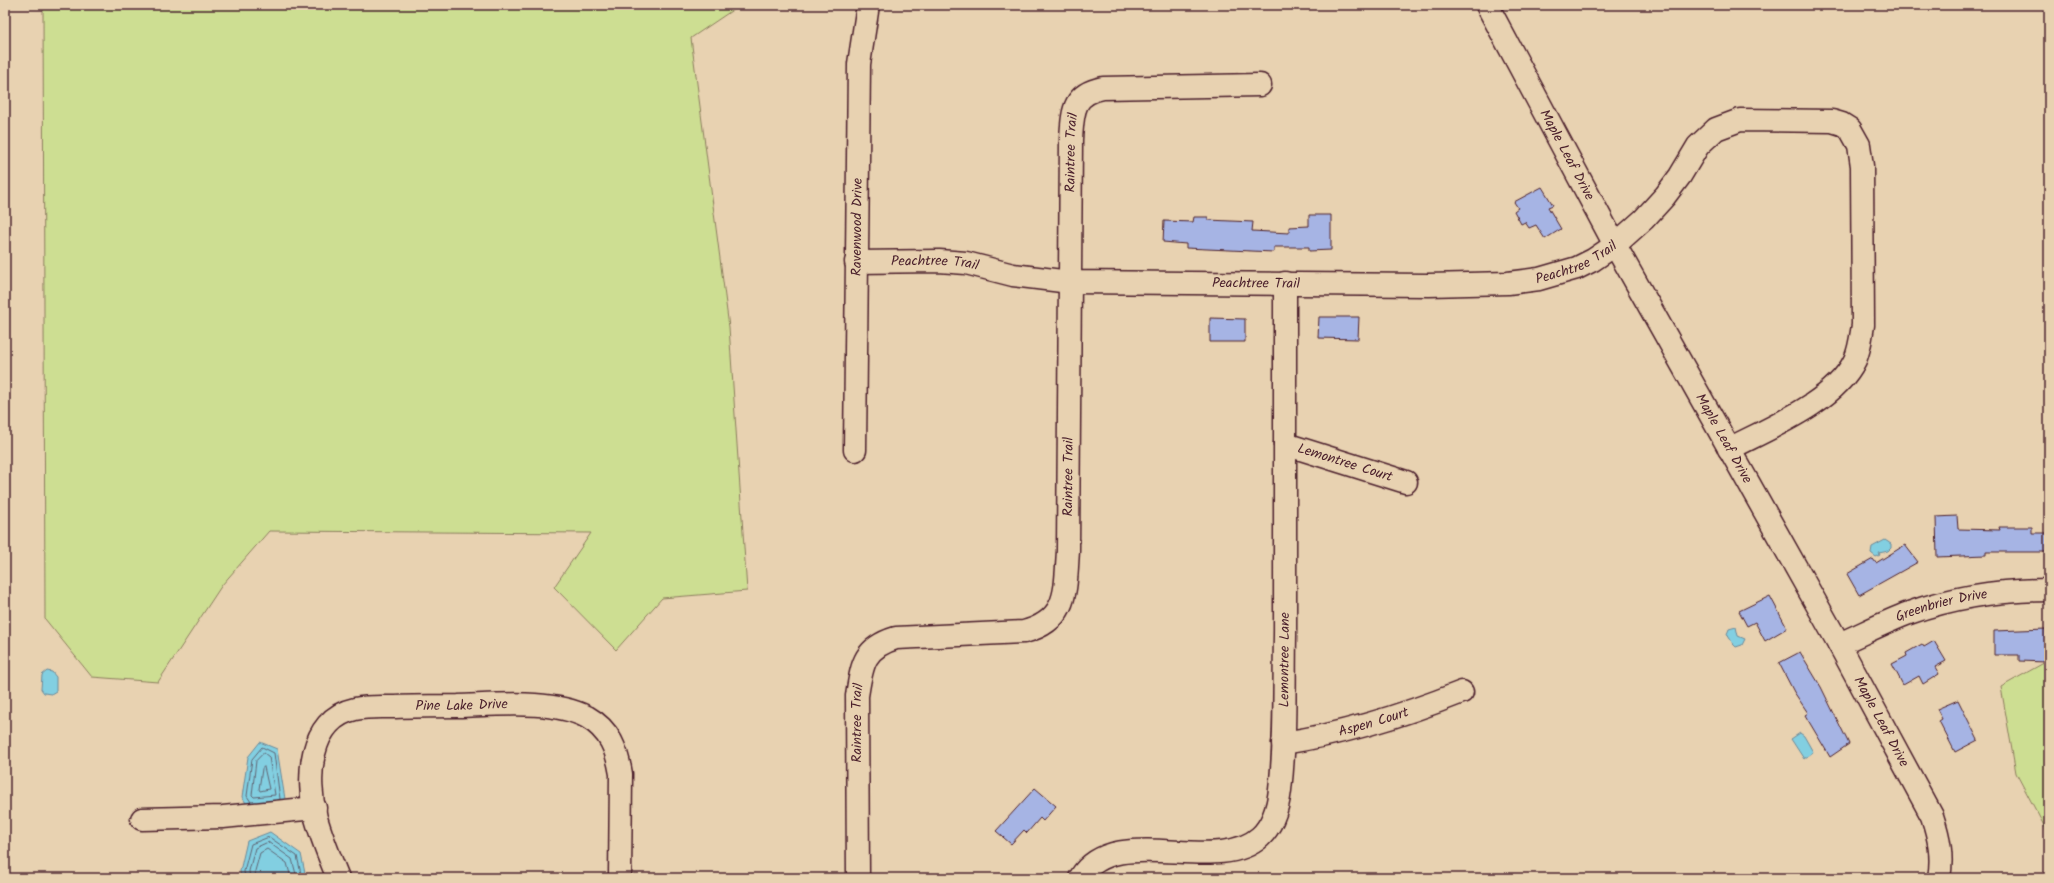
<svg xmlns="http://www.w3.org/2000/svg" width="2054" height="883" font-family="Kalam,sans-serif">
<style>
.green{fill:#cdde92;stroke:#8c7e5e}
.water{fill:#82cfe1;stroke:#6c8998}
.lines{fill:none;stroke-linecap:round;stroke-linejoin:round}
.shore{stroke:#606574;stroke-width:1}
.building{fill:#a6b4e4;stroke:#4a1f2b}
.minor-casing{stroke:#4a1f2b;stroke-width:25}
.minor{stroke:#e8d2b1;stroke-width:22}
.labels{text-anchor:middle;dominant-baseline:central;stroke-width:3;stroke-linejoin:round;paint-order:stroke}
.street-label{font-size:14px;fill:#4a1f2b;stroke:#e8d2b1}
</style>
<rect width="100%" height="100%" fill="#e8d2b1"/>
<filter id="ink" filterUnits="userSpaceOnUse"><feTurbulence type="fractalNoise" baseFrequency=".025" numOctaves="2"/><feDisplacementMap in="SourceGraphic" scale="8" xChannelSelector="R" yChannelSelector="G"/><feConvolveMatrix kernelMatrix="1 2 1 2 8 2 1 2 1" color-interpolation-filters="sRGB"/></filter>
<g filter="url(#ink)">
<!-- green -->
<g class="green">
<polygon points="43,5 740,5 691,38 729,327 747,591 662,598 616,650 554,587 591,533 269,531 222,585 158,682 92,677 45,619"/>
<polygon points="2049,660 2049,835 2016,773 2001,687"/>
</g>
<!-- water -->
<g class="water">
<polygon points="1885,540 1891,544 1891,548 1888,551 1879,553 1880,555 1876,557 1871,553 1872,547"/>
<polygon points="1736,627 1738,636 1745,639 1742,645 1736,647 1733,644 1727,634 1729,629"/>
<polygon points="47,671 52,672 56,677 56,691 51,694 44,693 41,689 42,675"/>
<polygon points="1800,733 1804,736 1813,752 1804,759 1791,739"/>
<polygon points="260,742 277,749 285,799 281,805 248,806 242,797 248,757"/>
<polygon points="270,832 301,854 306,878 241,878 240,871 247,841"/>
</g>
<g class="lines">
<!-- shore -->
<g class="shore">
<polygon points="264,753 269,757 275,795 254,797 252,795 256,761"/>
<polygon points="264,767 269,789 260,791 259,789 262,769"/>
<polyline points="251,802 247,796 252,759 262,747 274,753 280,799"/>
<polyline points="245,878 244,871 251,844 269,837 297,856 302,878"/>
<polyline points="250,878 249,871 255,848 268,842 292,859 297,878"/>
<polyline points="256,878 255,871 260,853 267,849 287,863 291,878"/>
</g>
</g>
<!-- building -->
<g class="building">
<polygon points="1542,187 1553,205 1548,207 1561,229 1545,239 1536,225 1529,228 1525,222 1521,224 1514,211 1518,208 1514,202"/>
<polygon points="1309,215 1331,215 1331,250 1309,251 1309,247 1274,247 1274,252 1207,249 1186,248 1186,244 1163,242 1164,221 1193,222 1194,217 1208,217 1208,220 1253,222 1252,231 1289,233 1289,227 1309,226"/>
<polygon points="1319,317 1359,317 1358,339 1318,338"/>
<polygon points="1210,318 1245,319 1245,342 1210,342"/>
<polygon points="1957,516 1958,529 2000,530 1999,527 2032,527 2032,533 2049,533 2049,552 1986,552 1986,555 1937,557 1936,517"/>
<polygon points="1905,545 1918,562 1859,595 1847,574 1873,559 1876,563"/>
<polygon points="1770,596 1787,628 1765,641 1755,622 1747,626 1739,611"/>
<polygon points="2046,629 2046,662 2019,661 2019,655 1994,655 1994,631"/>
<polygon points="1934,641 1946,661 1935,667 1939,674 1923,684 1919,676 1903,685 1892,664 1907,656 1906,653 1922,644 1924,647"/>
<polygon points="1800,652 1821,687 1849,744 1830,757 1805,715 1808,713 1794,692 1779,663"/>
<polygon points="1958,700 1978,740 1955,752 1939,721 1942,719 1937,709"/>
<polygon points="1035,788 1056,806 1043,821 1040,818 1027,833 1024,830 1011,844 996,831"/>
</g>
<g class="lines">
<!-- minor casing -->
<g class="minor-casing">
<g id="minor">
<path id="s1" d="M1487,5l128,240 224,399 93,172c7,21 11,40 7,62"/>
<path id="s2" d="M856,262l83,-1 27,2 47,12 57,7 359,3 79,-2 31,-4 38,-11 16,-8 22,-15 29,-26 21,-23 15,-20 18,-30 18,-17 24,-9 92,1 10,3 8,5 9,16 3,21 1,159c-2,12 -3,24 -8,35 -20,42 -86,68 -126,89"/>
<path id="s3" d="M1285,444l121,38"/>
<path id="s4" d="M855,450l4,-386 9,-59"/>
<path id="s5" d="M1839,644c23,-10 46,-22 70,-31 45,-16 92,-23 140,-23"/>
<path id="s6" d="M1283,743c61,-9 121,-28 179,-51"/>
<polyline points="142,819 223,817 315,808"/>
<path id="s7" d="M338,878c-8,-20 -16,-39 -22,-60 -10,-38 -8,-99 39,-109 13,-3 27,-2 40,-2 21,-1 42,-1 63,-1 39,-1 94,-7 129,11 23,13 30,33 34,57l-1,104"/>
<path id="s8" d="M858,878l-1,-182c5,-31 6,-48 39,-58l128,-6c45,-12 41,-42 44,-81l3,-412c2,-27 1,-45 32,-51l157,-3"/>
<path id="s9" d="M1080,878c35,-57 136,-1 180,-41 13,-12 18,-30 20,-47 6,-51 4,-104 5,-155 1,-117 0,-234 0,-352"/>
</g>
</g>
<!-- minor -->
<use href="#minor" class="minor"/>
</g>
</g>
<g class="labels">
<!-- street labels -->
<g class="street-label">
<text stroke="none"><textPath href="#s8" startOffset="886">Raintree Trail</textPath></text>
<text stroke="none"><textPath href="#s1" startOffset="170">Maple Leaf Drive</textPath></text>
<text stroke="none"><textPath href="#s4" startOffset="223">Ravenwood Drive</textPath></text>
<text stroke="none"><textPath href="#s2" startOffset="726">Peachtree Trail</textPath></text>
<text stroke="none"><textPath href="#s2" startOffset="79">Peachtree Trail</textPath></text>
<text stroke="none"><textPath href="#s2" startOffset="402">Peachtree Trail</textPath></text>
<text stroke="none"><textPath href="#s1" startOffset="494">Maple Leaf Drive</textPath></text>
<text stroke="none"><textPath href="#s3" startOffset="63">Lemontree Court</textPath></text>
<text stroke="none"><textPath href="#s8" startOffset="562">Raintree Trail</textPath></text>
<text stroke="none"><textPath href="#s5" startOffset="110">Greenbrier Drive</textPath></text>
<text stroke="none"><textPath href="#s9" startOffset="375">Lemontree Lane</textPath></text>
<text stroke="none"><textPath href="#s7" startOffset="300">Pine Lake Drive</textPath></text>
<text stroke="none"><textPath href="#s6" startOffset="93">Aspen Court</textPath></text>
<text stroke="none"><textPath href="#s1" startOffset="818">Maple Leaf Drive</textPath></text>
<text stroke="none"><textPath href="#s8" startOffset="155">Raintree Trail</textPath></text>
</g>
</g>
<!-- margin -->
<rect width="2054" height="883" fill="none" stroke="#e8d2b1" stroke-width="20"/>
<rect x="10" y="10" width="2034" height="863" fill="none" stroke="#4a1f2b" stroke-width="1.5" filter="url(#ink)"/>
</svg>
